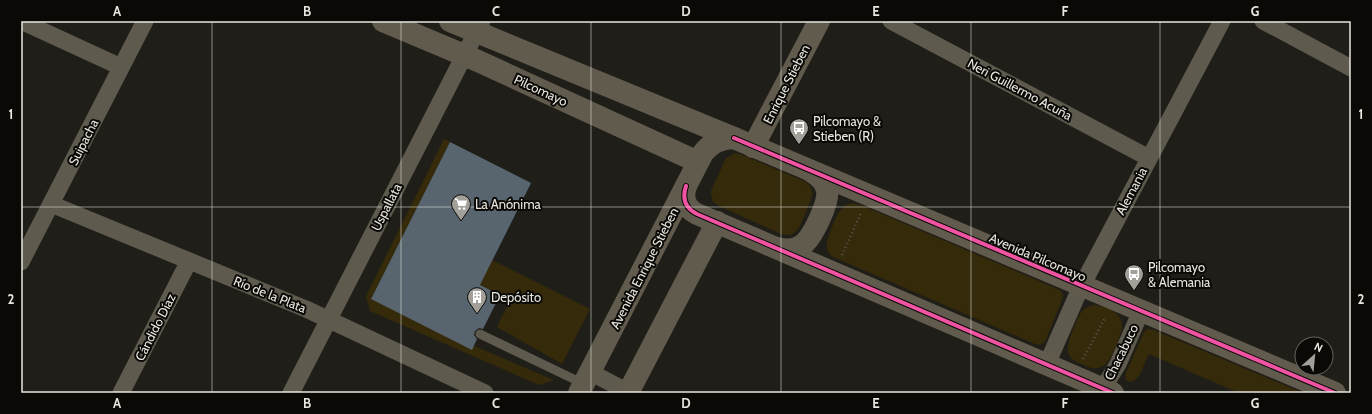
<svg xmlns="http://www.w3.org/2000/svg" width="1372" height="414" font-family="Cabin,sans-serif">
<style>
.green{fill:#352a09}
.building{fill:#58656f}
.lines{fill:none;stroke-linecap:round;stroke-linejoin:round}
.path{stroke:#5c584f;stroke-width:2.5;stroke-dasharray:1 3;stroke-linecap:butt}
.lane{stroke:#5e5a4e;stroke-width:9}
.street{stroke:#5e5a4e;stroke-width:17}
.secondary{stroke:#615b4e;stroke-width:22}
.cycleway-casing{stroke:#0b0906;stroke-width:6}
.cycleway{stroke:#f153a3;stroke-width:4}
.grid{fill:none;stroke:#e8e6df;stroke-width:1;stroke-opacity:0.55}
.labels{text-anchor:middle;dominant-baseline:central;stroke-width:4;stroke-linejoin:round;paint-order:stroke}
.street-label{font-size:13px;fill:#e8e6df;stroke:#0b0906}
.poi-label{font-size:13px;fill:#e8e6df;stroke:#0b0906;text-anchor:start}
.neatline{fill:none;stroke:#e8e6df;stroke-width:1.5}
.grid-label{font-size:13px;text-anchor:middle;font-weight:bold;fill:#e8e6df}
</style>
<rect width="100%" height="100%" fill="#201e18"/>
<!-- green -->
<g class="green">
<polygon points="444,139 450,142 371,299 474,346 554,380 539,385 370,311 366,296"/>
<path d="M735,153l7,2 62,26c6,4 9,8 8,15 -3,8 -11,33 -18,37 -5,3 -8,2 -13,1l-62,-28 -6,-4 -2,-7v-4l15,-33z"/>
<path d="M852,203l9,2 199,85 3,5 -1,5 -17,42 -5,3 -5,-1 -202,-87c-6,-5 -8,-11 -5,-19 5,-12 9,-32 24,-35z"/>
<polygon points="492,260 590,309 562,364 497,327 510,300 480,285"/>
<path d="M1093,305c14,1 31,8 29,24 -5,13 -11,42 -29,39 -5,0 -8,-3 -12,-4 -6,-3 -11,-5 -13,-12 -2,-8 9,-34 14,-41 3,-3 7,-5 11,-6z"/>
<path d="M1147,329l7,1 149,63h-64l-90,-39c-5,8 -9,29 -20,28l-3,-2 -1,-5 18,-41z"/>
</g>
<!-- building -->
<polygon class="building" points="450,142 531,183 480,285 500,295 483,329 479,328 475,331 474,335 477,339 472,350 371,299"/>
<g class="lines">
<!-- path -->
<g class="path">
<polyline points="842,255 861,213"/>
<polyline points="1083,359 1105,318"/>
</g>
<!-- lane -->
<polyline class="lane" points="480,334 584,384"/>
<!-- street -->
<g class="street">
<polyline points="21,21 121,67"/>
<polyline points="891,21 1149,158"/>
<polyline points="1263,21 1351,68"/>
<polyline points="51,204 306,309 485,393"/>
<polyline points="21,262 145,21"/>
<polyline points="1047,364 1079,291 1222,21"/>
<polyline points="590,372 630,393"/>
<polyline points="121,393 189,261"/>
<polyline points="291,393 482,21"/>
<polyline points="1100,393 1118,364 1141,311"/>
</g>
<!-- secondary -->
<g class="secondary">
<polyline points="383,21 478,61 698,162"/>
<polyline points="450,21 734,138 1335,393"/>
<polyline points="753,147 819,21"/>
<path d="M686,186c-4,12 -1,22 11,28l416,179"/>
<path d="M777,248c25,7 34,-10 43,-30 9,-20 13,-33 -8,-46"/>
<path d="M579,393l124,-240c8,-10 18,-15 31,-15"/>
<polyline points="628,393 717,222"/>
</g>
<!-- cycleway casing -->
<g class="cycleway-casing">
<g id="cycleway">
<polyline points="734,138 1335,393"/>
<path d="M686,186c-4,12 -1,22 11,28l416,179"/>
</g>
</g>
<!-- cycleway -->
<use href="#cycleway" class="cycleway"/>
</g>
<!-- grid -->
<path class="grid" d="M212,21v372M401,21v372M591,21v372M781,21v372M971,21v372M1160,21v372M21,207h1330"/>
<!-- icons -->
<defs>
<g id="bus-pin" transform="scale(1)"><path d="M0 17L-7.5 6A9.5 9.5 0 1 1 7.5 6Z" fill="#a2a099" stroke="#0b0906"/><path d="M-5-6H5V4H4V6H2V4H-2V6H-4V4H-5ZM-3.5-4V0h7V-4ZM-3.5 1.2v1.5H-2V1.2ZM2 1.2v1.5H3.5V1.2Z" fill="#fff"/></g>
<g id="supermarket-pin" transform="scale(1)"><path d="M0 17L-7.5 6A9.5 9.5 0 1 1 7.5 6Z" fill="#a2a099" stroke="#0b0906"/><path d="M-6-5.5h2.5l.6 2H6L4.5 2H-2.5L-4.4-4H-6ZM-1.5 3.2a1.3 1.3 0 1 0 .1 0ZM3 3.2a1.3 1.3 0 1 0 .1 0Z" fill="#fff"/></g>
<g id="building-pin" transform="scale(1)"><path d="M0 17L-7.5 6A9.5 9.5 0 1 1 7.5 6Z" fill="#a2a099" stroke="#0b0906"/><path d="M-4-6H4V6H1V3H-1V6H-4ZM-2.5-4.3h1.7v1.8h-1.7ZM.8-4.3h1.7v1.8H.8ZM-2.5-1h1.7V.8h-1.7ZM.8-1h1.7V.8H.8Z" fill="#fff"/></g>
</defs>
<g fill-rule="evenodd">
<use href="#bus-pin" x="799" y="128"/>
<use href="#supermarket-pin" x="461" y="204"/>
<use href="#bus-pin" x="1134" y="274"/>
<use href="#building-pin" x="477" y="297"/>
</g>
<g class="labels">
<!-- street labels -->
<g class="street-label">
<text transform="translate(786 84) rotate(-63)">Enrique Stieben</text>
<text transform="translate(1020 89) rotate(28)">Neri Guillermo Acuña</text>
<text transform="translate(541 90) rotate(25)">Pilcomayo</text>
<text transform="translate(83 142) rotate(-63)">Suipacha</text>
<text transform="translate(1131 191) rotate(-62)">Alemania</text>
<text transform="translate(386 207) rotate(-63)">Uspallata</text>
<text transform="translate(1038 257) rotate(23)">Avenida Pilcomayo</text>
<text transform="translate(644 268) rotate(-63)">Avenida Enrique Stieben</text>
<text transform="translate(270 294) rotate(22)">Río de la Plata</text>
<text transform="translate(155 327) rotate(-63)">Cándido Díaz</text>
<text transform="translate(1121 352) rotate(-64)">Chacabuco</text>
</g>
<!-- poi labels -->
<g class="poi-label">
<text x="813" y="121">Pilcomayo &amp;<tspan x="813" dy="15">Stieben (R)</tspan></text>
<text x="475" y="204">La Anónima</text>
<text x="1148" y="267">Pilcomayo<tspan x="1148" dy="15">&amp; Alemania</tspan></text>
<text x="491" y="297">Depósito</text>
</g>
</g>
<!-- border -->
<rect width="1372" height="414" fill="none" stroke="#0b0906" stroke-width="44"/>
<!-- north arrow -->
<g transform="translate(1314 356) rotate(27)"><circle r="19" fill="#0b0906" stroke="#63615d"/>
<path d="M0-3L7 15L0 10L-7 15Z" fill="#a2a099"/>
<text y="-6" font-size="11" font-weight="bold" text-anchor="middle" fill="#e8e6df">N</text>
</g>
<rect x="22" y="22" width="1328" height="370" class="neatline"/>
<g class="grid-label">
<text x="117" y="16">A</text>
<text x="307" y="16">B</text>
<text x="496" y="16">C</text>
<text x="686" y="16">D</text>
<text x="876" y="16">E</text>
<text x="1065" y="16">F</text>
<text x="1255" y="16">G</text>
<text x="11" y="119">1</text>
<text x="1361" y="119">1</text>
<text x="11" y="304">2</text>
<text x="1361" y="304">2</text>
<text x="117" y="408">A</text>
<text x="307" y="408">B</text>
<text x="496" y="408">C</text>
<text x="686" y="408">D</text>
<text x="876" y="408">E</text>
<text x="1065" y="408">F</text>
<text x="1255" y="408">G</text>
</g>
</svg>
